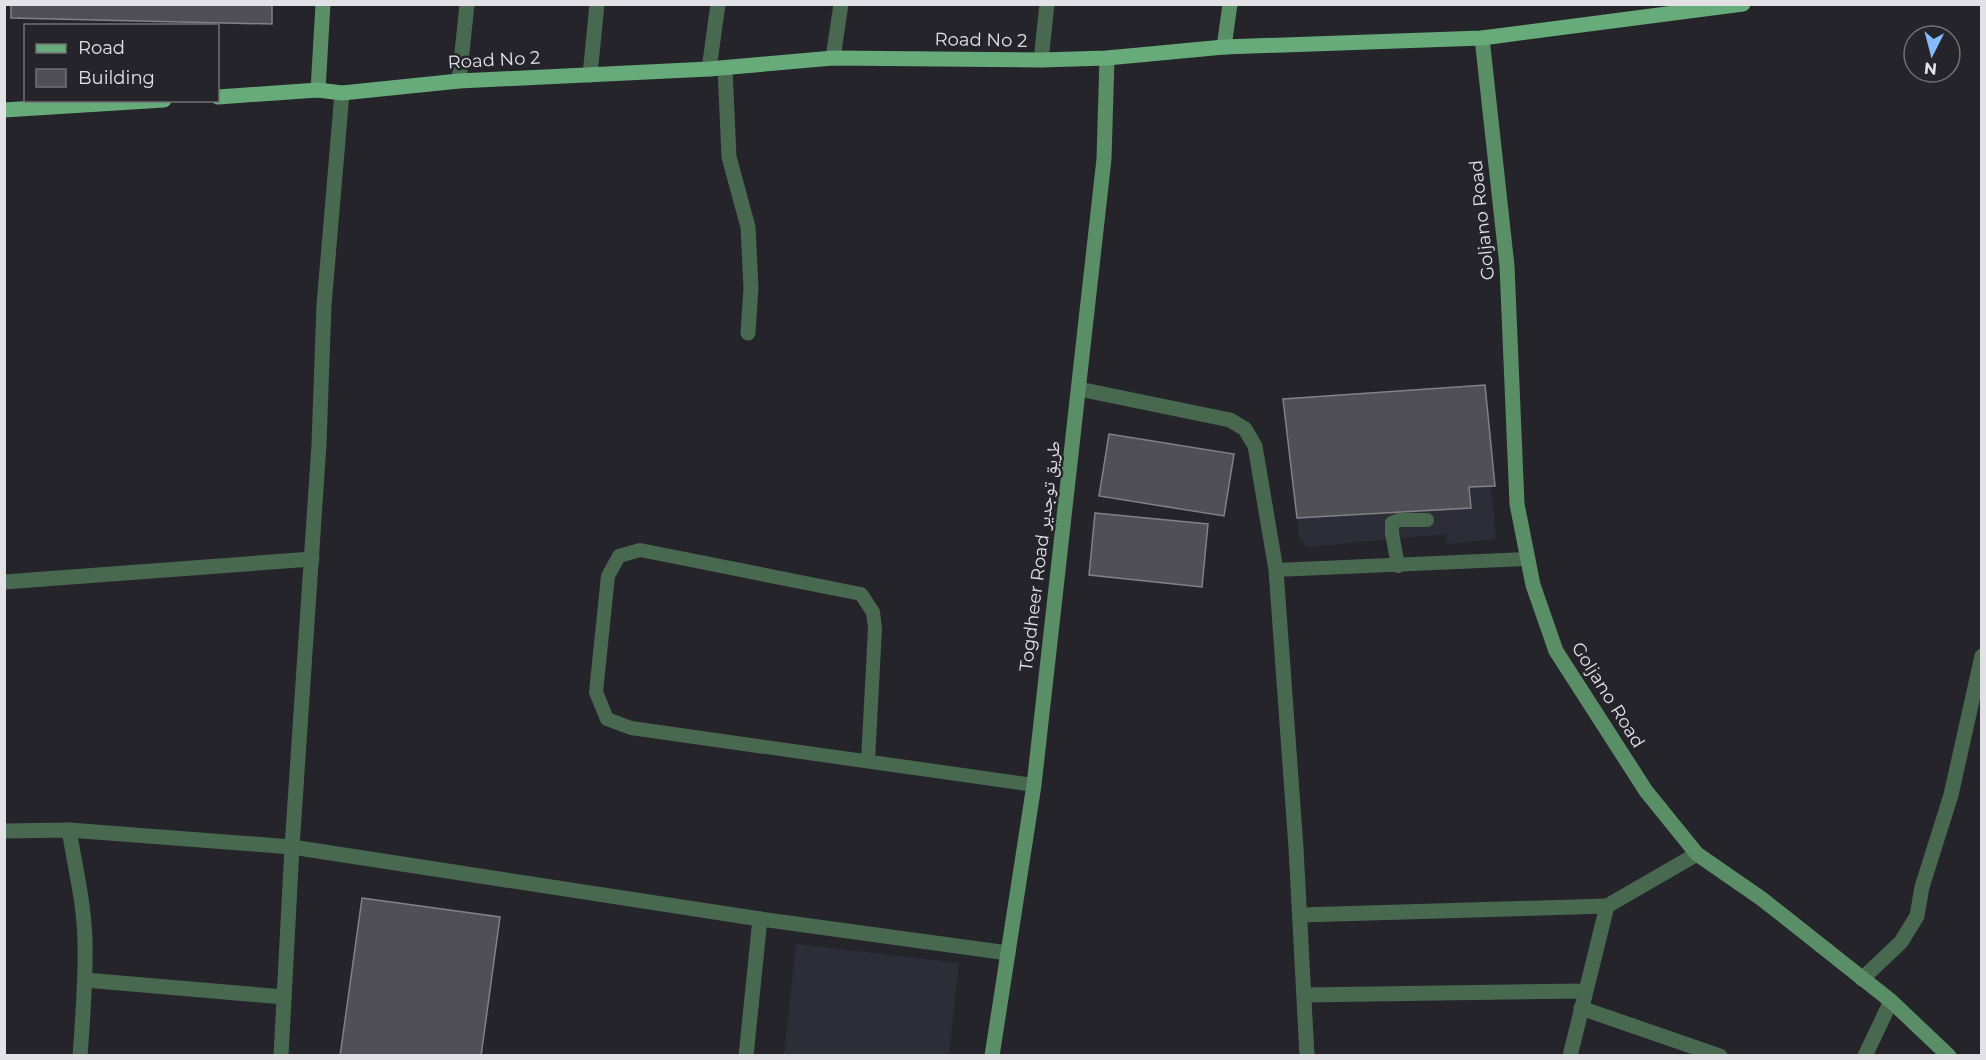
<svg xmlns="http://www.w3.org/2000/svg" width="1986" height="1060" font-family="Montserrat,'Noto Naskh Arabic',sans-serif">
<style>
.built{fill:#2d2d38}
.building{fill:#4f4f55;stroke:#828188;stroke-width:1.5}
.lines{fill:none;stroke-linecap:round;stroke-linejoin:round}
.lane{stroke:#486850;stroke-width:14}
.street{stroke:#486850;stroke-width:15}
.secondary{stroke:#598e67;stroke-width:15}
.primary{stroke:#66ab79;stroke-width:15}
.labels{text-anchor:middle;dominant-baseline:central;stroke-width:5;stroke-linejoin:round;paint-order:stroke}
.street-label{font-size:18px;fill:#e2e2e6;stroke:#24242a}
</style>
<rect width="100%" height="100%" fill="#24242a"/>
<!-- built -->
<g class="built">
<polygon points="1485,385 1495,486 1491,487 1496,539 1447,544 1446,534 1307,547 1299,537 1283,399"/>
<polygon points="796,944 959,963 949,1055 784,1055"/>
</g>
<!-- building -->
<g class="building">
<polygon points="11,4 272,4 272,24 11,18"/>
<polygon points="1485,385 1495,486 1469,487 1471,508 1297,518 1283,399"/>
<polygon points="1109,434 1234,454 1224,516 1099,496"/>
<polygon points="1095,513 1208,524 1202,587 1089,575"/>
<polygon points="362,898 500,917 481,1056 340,1056"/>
</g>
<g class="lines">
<!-- lane -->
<g class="lane">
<polyline points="1398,566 1392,533 1392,523 1399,520 1427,520"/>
<polyline points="1276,570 1528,559"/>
<polyline points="868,761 875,628 873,612 861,594 640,550 619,556 608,576 596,692 607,719 631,728 1034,785"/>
</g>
<!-- street -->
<g class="street">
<polyline points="833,58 841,4"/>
<polyline points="1041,60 1047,4"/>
<polyline points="725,68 729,157 748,227 751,288 748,333"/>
<polyline points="709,69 718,4"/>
<polyline points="590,75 597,4"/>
<polyline points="459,81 467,4"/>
<polyline points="1079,389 1230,420 1245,429 1255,446 1276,570 1296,848 1307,1056"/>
<polyline points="4,582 312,559"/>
<path d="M69,830c6,36 15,73 16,110 1,39 -2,77 -5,116"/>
<polyline points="4,831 69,830 292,847 760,919 1008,953"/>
<polyline points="1300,915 1607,906"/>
<polyline points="1862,979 1901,942 1917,916 1922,887 1951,795 1982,656"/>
<polyline points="85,980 284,997"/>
<polyline points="1304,995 1585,991"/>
<polyline points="1581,1008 1720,1056"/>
<polyline points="281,1056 292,847 319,444 324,305 342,93"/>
<polyline points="746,1056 760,919"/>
<polyline points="1570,1056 1607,906 1697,854"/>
<polyline points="1865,1056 1891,1001"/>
</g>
<!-- secondary -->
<g class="secondary">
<polyline points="1482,38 1507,266 1517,504 1533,585 1556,651 1646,791 1697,854 1762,899 1891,1001 1949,1056"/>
<polyline points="1224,47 1230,4"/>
<polyline points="318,90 323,4"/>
<polyline points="992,1056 1034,785 1104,159 1107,58"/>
</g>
<!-- primary -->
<g class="primary">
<polyline points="218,97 318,90 342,93 459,81 709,69 833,58 1041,60 1107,58 1224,47 1482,38 1743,4"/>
<polyline points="4,110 164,100"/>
</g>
</g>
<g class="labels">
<!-- street labels -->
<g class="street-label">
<text transform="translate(981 40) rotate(1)">Road No 2</text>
<text transform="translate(494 60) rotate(-3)">Road No 2</text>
<text transform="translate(1482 220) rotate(-96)">Goljano Road</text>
<text transform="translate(1040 556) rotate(-83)">Togdheer Road طريق توجدير</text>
<text transform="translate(1608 695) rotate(58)">Goljano Road</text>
</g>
</g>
<!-- border -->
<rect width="1986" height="1060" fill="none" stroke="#e2e2e6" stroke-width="12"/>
<!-- legend -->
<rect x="24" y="24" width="195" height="78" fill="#24242a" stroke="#707075" stroke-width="1.5"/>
<rect x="36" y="44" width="30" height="9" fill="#66ab79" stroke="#707075" stroke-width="1.5"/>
<text x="78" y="54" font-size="18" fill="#e2e2e6">Road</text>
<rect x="36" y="69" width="30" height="18" fill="#4f4f55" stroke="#707075" stroke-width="1.5"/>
<text x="78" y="84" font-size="18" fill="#e2e2e6">Building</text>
<!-- north arrow -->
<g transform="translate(1932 54) rotate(186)"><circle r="28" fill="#24242a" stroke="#707075" stroke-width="1.5"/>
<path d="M0-4.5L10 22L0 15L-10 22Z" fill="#86bbfb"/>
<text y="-9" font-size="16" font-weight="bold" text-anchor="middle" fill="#e2e2e6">N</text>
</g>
</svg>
